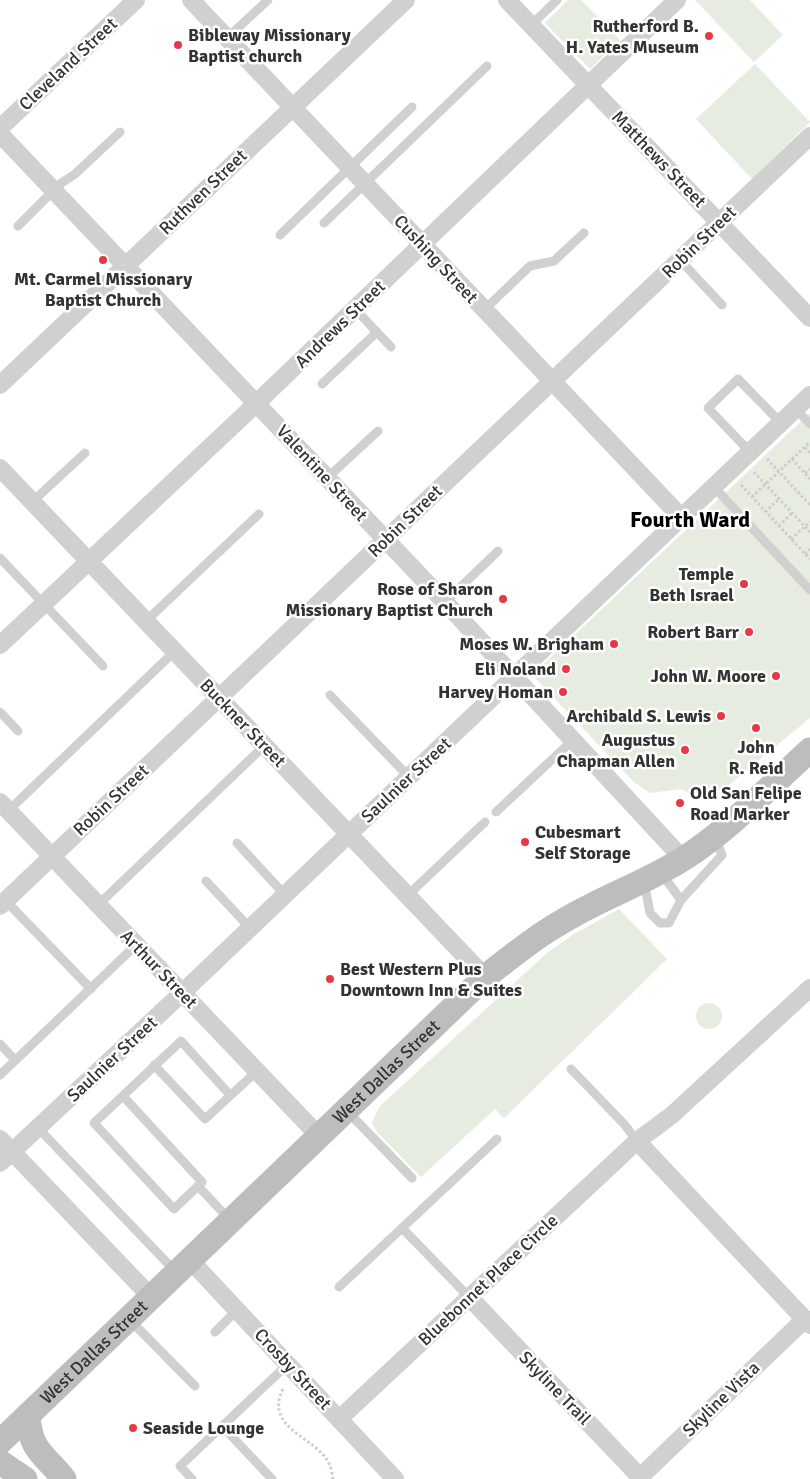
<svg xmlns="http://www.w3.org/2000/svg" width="810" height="1479" font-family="Signika,sans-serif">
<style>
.green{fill:#e6ecdf}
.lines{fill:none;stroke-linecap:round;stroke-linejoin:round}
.path{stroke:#cdcdcd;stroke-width:3;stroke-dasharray:2.5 2.5;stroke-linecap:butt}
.lane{stroke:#d0d0d0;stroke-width:9}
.street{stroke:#d0d0d0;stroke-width:18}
.secondary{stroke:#bdbdbd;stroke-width:25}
.poi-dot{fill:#e63946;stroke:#fff;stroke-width:2}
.labels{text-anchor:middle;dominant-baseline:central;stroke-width:5;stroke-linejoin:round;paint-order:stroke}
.poi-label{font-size:18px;font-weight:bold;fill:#333;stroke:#fff;text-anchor:end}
.street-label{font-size:18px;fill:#333;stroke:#fff}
.district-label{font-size:22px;font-weight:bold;fill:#000;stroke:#fff}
</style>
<rect width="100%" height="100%" fill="#fff"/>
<!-- green -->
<g class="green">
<polygon points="568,0 581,0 620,40 590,69 545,23"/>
<polygon points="695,0 750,0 783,35 754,62"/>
<polygon points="755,64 810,122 752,179 696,119"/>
<polygon points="810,413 810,718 718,794 701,798 681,789 650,793 634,782 532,675"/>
<polygon points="619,909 667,959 504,1118 495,1109 421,1177 377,1132 372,1122 380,1106 547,953 574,934"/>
<circle cx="709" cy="1016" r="13"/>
</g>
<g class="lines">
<!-- path -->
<g class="path">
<polyline points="805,447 810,453"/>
<polyline points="767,459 810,505"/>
<polyline points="792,459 810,479"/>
<polyline points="754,472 810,532"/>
<polyline points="805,473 810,469"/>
<polyline points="743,485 742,486 810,559"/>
<polyline points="752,497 810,442"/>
<polyline points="765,512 779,499"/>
<polyline points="779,526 792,513"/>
<polyline points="791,539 810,522"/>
<polyline points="805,554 810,549"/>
<path d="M283,1389c-19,38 29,47 44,71 4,6 5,13 6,19"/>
</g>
<!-- lane -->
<g class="lane">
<polyline points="531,25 557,0"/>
<polyline points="227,38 268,0"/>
<polyline points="324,223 487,66"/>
<polyline points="18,226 60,184 75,174 120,132"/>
<polyline points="280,235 412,107"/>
<polyline points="680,260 722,305"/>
<polyline points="355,309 391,347"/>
<polyline points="484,310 530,266 554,261 584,233"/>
<polyline points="322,384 377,332"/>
<polyline points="796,409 810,424"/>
<polyline points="750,452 708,408 738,379 781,423"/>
<polyline points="327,478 378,431"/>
<polyline points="714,487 810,590"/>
<polyline points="32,502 85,453"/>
<polyline points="0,558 103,666"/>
<polyline points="445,602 498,551"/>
<polyline points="146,621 259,514"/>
<polyline points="330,695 409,777"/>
<polyline points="0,712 18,731"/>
<polyline points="8,811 175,651"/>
<polyline points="496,812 573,740"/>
<polyline points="237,843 285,895"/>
<polyline points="662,874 681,900"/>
<polyline points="206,881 250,928"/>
<polyline points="644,881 650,913 660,923 669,923 681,900 722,855 715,837"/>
<polyline points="407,896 485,822"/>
<polyline points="4,899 91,989"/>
<polyline points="98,905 264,746"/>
<polyline points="0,1044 15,1060"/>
<polyline points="154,1065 205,1119 257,1071"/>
<polyline points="571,1069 624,1124 637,1141"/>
<polyline points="0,1075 136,945"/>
<polyline points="123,1096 202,1182 198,1186 230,1220"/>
<polyline points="348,1112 412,1178"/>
<polyline points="38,1128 175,1271"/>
<polyline points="198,1186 174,1209 94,1123 181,1041 230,1095"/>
<polyline points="402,1228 470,1298"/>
<polyline points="339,1287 497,1139"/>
<polyline points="129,1319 195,1386"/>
<polyline points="215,1332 237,1310"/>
<polyline points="222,1426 272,1479"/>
<polyline points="192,1479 180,1466 288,1364"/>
</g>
<!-- street -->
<g class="street">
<polyline points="191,0 682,518"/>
<polyline points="507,0 810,318"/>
<polyline points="0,128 136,0"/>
<polyline points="0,134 445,602 683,859"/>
<polyline points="0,385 406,0"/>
<polyline points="0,468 485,977"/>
<polyline points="0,645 243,416 677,0"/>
<polyline points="0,802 319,1136"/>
<polyline points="0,906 810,136"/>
<polyline points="0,1139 151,1297"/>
<polyline points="637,1141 810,1325"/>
<polyline points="0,1163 182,993 810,395"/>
<polyline points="190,1260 395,1479"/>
<polyline points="470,1298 640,1477"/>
<polyline points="339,1419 637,1141 672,1115 810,988"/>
<polyline points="638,1479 805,1319"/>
</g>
<!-- secondary -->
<g class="secondary">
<path d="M28,1415c2,36 16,39 36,64"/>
<path id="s1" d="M0,1442l485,-465c26,-20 51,-41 80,-57 38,-23 80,-37 118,-61 47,-30 86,-72 127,-109"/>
<polyline points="0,1462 25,1479"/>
</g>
</g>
<!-- markers -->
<g class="poi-dot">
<circle cx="709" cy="36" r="5"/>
<circle cx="178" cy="45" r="5"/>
<circle cx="103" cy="260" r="5"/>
<circle cx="744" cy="584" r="5"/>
<circle cx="503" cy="599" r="5"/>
<circle cx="749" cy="632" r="5"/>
<circle cx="614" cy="644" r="5"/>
<circle cx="566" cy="669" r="5"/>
<circle cx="776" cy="676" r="5"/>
<circle cx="563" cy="692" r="5"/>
<circle cx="721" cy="716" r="5"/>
<circle cx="756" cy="728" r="5"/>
<circle cx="685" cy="750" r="5"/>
<circle cx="680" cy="803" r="5"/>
<circle cx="525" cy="842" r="5"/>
<circle cx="330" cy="979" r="5"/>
<circle cx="133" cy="1428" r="5"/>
</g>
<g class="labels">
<!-- poi labels -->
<g class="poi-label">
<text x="699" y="26">Rutherford B.<tspan x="699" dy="21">H. Yates Museum</tspan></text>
<text x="188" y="35" text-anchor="start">Bibleway Missionary<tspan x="188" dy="21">Baptist church</tspan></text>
<text x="103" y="279" text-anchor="middle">Mt. Carmel Missionary<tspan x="103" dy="21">Baptist Church</tspan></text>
<text x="734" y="574">Temple<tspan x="734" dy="21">Beth Israel</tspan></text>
<text x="493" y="589">Rose of Sharon<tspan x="493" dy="21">Missionary Baptist Church</tspan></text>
<text x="739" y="632">Robert Barr</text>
<text x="604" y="644">Moses W. Brigham</text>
<text x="556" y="669">Eli Noland</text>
<text x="766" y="676">John W. Moore</text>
<text x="553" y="692">Harvey Homan</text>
<text x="711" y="716">Archibald S. Lewis</text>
<text x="675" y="740">Augustus<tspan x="675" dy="21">Chapman Allen</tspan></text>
<text x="756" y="747" text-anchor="middle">John<tspan x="756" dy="21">R. Reid</tspan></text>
<text x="690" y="793" text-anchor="start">Old San Felipe<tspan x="690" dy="21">Road Marker</tspan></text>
<text x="535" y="832" text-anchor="start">Cubesmart<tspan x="535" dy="21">Self Storage</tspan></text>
<text x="340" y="969" text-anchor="start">Best Western Plus<tspan x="340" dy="21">Downtown Inn &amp; Suites</tspan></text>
<text x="143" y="1428" text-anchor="start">Seaside Lounge</text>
</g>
<!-- street labels -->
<g class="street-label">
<text transform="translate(68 64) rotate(-43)">Cleveland Street</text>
<text transform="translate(659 159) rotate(46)">Matthews Street</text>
<text transform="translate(203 192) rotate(-44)">Ruthven Street</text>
<text transform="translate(699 242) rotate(-44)">Robin Street</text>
<text transform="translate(436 259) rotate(47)">Cushing Street</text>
<text transform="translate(340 324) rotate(-44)">Andrews Street</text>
<text transform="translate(322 473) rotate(47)">Valentine Street</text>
<text transform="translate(405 521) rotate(-44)">Robin Street</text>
<text transform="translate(243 723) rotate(46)">Buckner Street</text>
<text transform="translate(406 780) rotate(-43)">Saulnier Street</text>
<text transform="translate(111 800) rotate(-43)">Robin Street</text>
<text transform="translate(159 969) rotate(46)">Arthur Street</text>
<text transform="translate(112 1059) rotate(-43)">Saulnier Street</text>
<text stroke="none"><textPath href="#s1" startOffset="535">West Dallas Street</textPath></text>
<text transform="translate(488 1280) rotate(-43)">Bluebonnet Place Circle</text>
<text stroke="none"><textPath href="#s1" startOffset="130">West Dallas Street</textPath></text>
<text transform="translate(293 1369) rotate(47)">Crosby Street</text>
<text transform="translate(555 1388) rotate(46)">Skyline Trail</text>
<text transform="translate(721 1399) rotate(-44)">Skyline Vista</text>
</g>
<!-- district labels -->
<g class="district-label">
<text x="690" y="519">Fourth Ward</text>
</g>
</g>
</svg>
